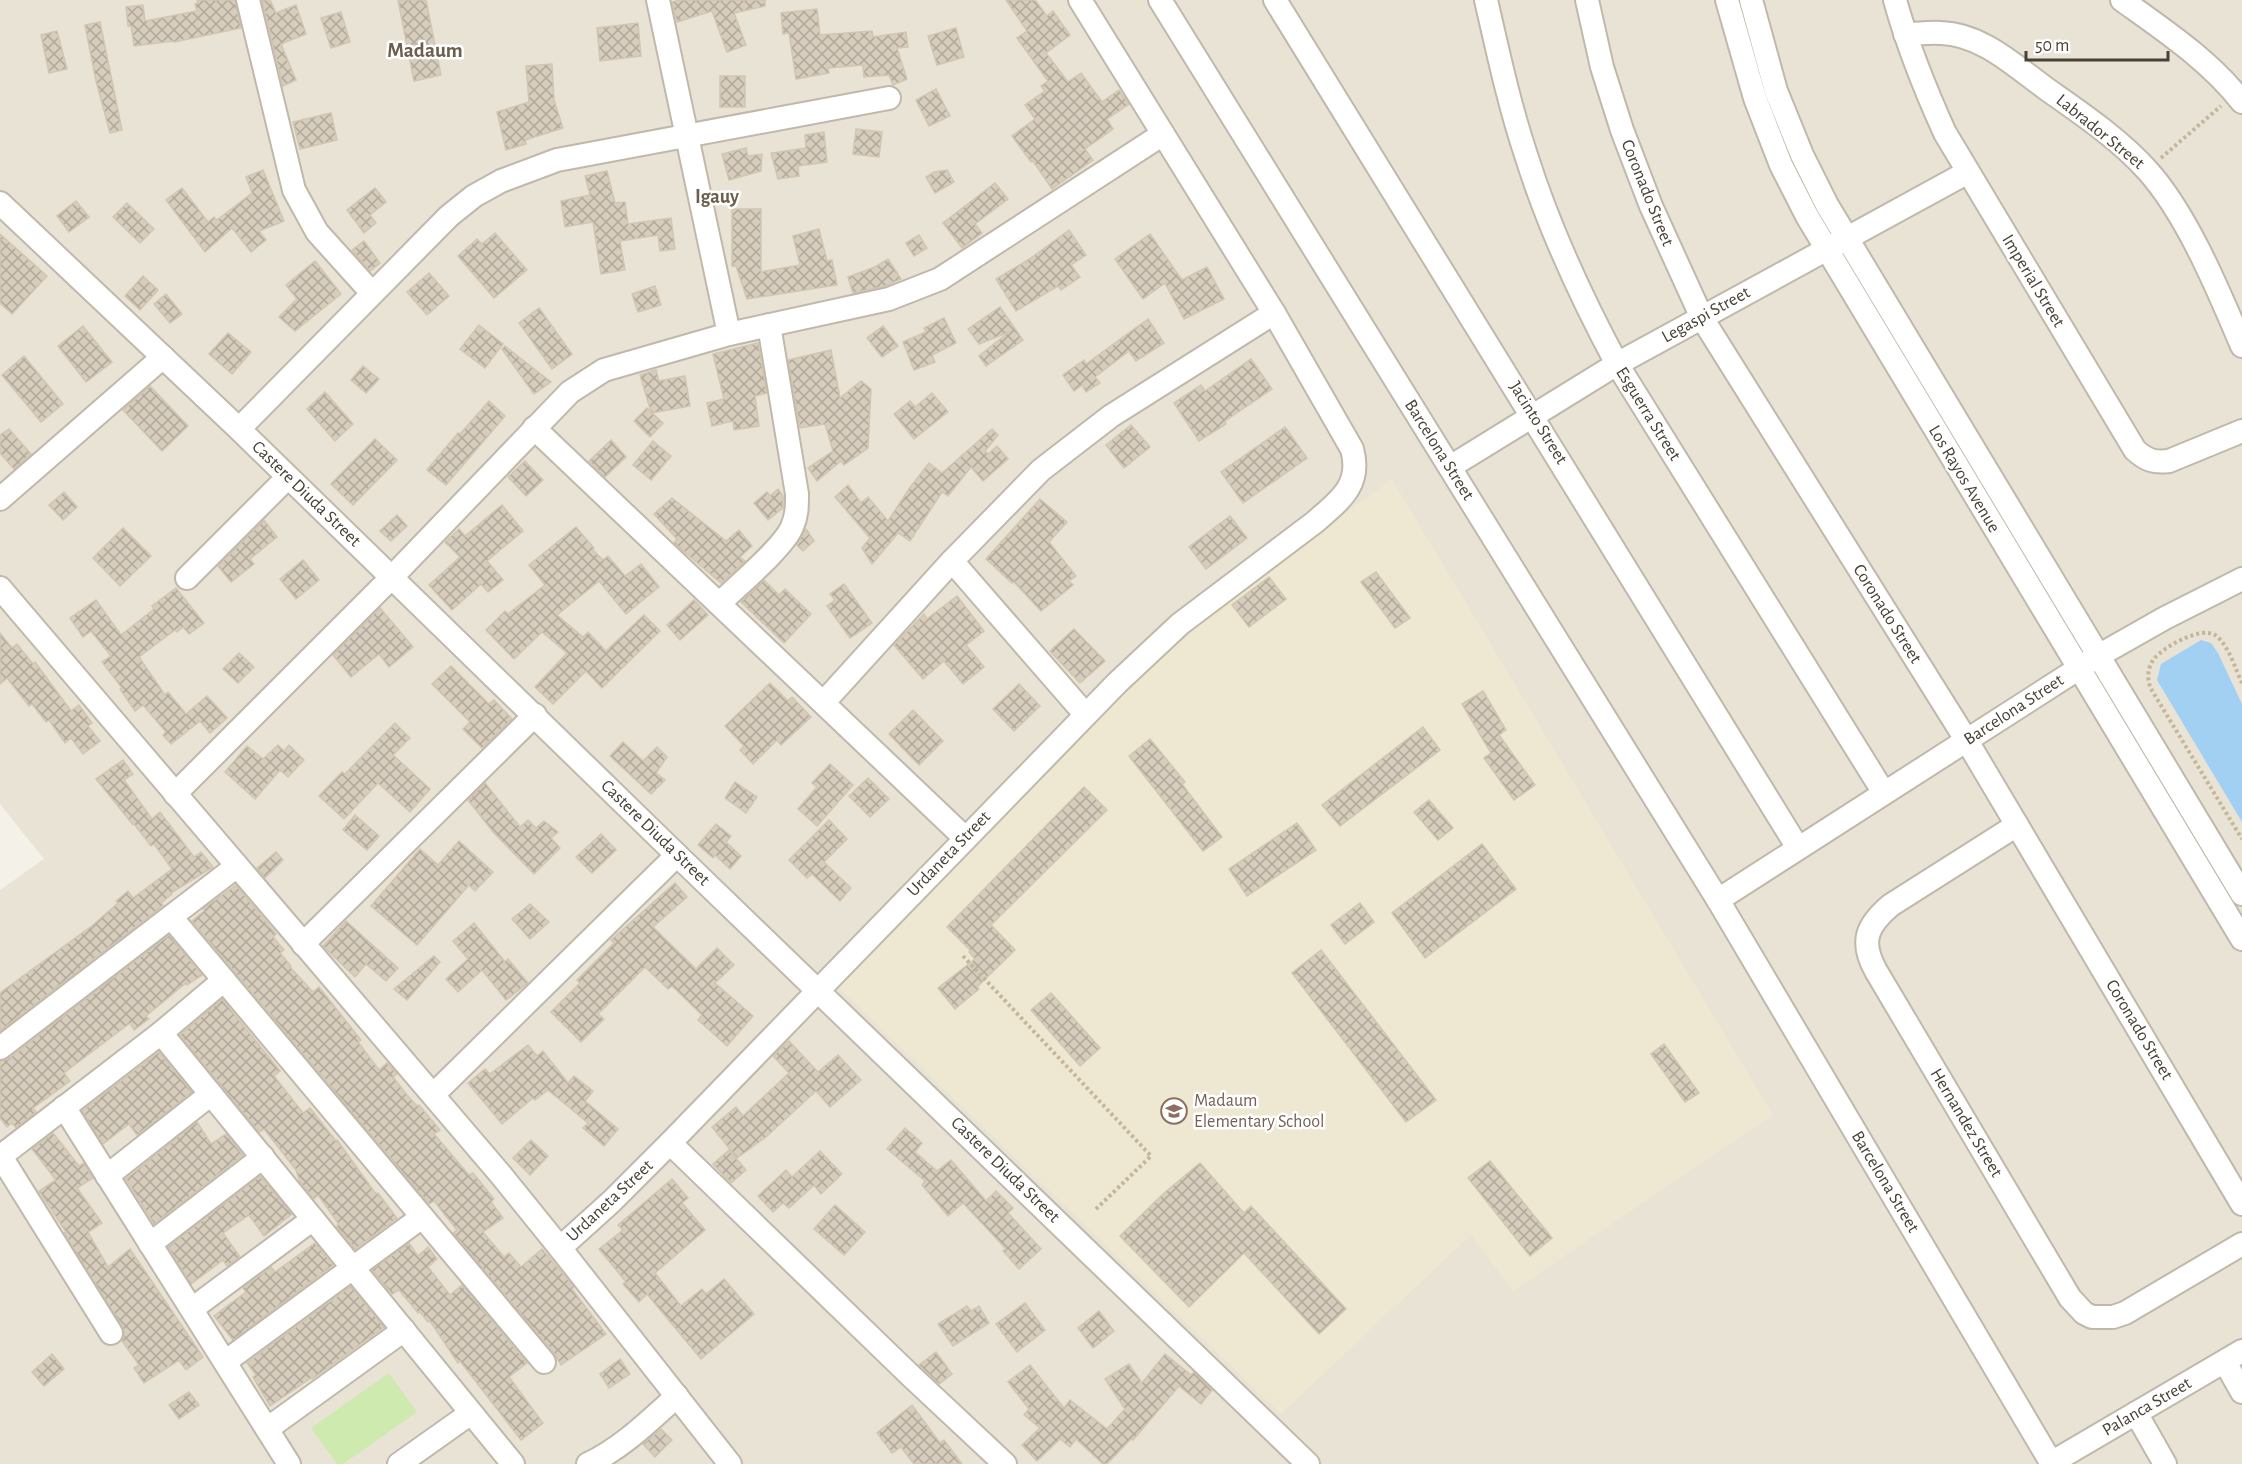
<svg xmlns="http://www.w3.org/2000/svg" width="2242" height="1464" font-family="'Alegreya Sans',sans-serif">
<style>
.residential{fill:#e9e3d6}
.education{fill:#eee7d1}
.pitch{fill:#ceeaaf}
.water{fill:#a2d0f3}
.building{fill:url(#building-cross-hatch);stroke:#d2c6b0;stroke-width:1.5}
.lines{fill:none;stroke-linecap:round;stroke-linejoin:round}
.street-casing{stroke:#c0b9aa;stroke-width:26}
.path{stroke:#c3b69a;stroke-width:4;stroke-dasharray:3 3;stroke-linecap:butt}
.street{stroke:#fff;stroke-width:22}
.labels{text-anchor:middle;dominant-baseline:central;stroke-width:5;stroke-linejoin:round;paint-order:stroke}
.street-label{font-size:18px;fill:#484236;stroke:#fff}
.education-label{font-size:18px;fill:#785e54;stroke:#fff;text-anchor:start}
.neighbourhood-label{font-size:20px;font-weight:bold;fill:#6b604d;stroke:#fff}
.quarter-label{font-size:21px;font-weight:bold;fill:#6b604d;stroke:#fff}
</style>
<defs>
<pattern id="building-cross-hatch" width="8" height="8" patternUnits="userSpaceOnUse" patternTransform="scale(1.5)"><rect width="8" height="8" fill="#d7cdbd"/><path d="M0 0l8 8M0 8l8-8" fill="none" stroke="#b0a89a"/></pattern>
</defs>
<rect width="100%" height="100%" fill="#f4f1e8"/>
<!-- residential -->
<polygon class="residential" points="0,0 2242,0 2242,1464 0,1464 0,890 44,859 0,804"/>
<!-- education -->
<polygon class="education" points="1392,479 1773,1115 1513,1291 1471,1235 1281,1414 839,988 1094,718 1157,658 1250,582"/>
<!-- pitch -->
<polygon class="pitch" points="389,1373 417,1412 343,1464 337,1464 311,1428"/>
<!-- water -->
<polygon class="water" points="2201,640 2211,643 2218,653 2242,704 2242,822 2157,680 2161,664"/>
<!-- building -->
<g class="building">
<polygon points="197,0 235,0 241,28 174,42 174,41 134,46 131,26 128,26 126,7 143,5 145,21 197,11 195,4 198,3"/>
<polygon points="262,0 270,0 276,13 296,5 306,34 281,44 296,80 283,86"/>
<polygon points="398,0 426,0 441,75 414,81"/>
<polygon points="680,0 765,0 765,6 734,13 746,45 727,52 712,11 677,22 672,2"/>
<polygon points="1006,0 1035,0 1047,16 1053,11 1070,35 1046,53 1068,82 1081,73 1102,102 1119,90 1129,104 1107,119 1113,129 1085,149 1093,160 1052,189 1033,161 1031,162 1012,136 1035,119 1025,105 1045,91 1041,86 1048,81 1017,38 1027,31"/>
<polygon points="817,9 820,35 872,31 873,37 906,32 908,47 897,48 907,79 893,85 889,75 864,77 863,65 828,68 829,73 796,79 789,33 783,34 781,13"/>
<polygon points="341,12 350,42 331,48 321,18"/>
<polygon points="100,22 122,130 110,133 96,81 85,25"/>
<polygon points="638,23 641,56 600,61 597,28"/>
<polygon points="956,28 964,57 937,65 928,36"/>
<polygon points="57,31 67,69 49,73 41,35"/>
<polygon points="552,64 554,100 563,128 525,140 526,144 506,150 497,112 529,102 526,66"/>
<rect x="720" y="76" width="25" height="31"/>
<polygon points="936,89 950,116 929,126 916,100"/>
<polygon points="331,113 337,140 300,149 293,122"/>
<polygon points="856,129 882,132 879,157 853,154"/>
<polygon points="824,132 827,162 798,166 799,176 778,179 771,153 806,148 805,135"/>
<polygon points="746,148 748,156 762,154 761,171 729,180 722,154"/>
<polygon points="263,170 284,221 259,231 266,240 251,252 232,228 205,252 166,200 182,188 208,222 214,217 217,220 252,193 246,177"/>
<polygon points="947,170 954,182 935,193 926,177 934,172"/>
<polygon points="607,171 615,203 625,202 628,224 671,218 675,249 660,251 658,235 620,241 625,270 601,274 593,222 565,227 561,201 590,195 585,176"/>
<polygon points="995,183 1008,199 975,224 982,233 962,248 943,223"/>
<polygon points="375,188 386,202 370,215 376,223 364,233 347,210"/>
<polygon points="76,201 89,217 69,232 57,216"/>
<polygon points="127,203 154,229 140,243 113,217"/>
<polygon points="732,209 761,209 761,272 800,265 793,236 819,229 827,261 832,260 837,285 747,299 736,266 732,266"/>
<polygon points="1069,230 1086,255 1071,265 1080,277 1061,290 1058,286 1016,311 996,279 1031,258"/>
<polygon points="495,233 527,270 494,298 458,256 477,239 482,244"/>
<polygon points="0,234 47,276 12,314 0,303"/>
<polygon points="1150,234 1182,280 1207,267 1224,299 1184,319 1165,283 1143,299 1115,259"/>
<polygon points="919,235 927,248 914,256 906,243"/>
<polygon points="364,241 380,263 370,271 352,250"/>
<polygon points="888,259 901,279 885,286 853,293 848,277 875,267"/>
<polygon points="315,261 341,294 295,331 279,317 297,299 286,285"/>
<polygon points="429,273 449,296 427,315 407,292"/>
<polygon points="143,276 158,290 140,310 125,296"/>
<polygon points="655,286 661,305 638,312 632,294"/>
<polygon points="166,294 182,314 170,323 154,304"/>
<polygon points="1000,307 1023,340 986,366 979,356 1009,332 979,344 968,329"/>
<polygon points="539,308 572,354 552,369 519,323"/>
<polygon points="944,318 956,343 932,355 935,362 914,370 903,342 926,332 924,328"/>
<polygon points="1148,319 1164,343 1136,361 1129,351 1095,377 1100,383 1086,392 1082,385 1074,391 1063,375 1084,360 1086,364"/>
<polygon points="479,325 503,344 485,368 460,349"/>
<polygon points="83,326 112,362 86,382 58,346"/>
<polygon points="883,326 898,346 882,357 867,338"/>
<polygon points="228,333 251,352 232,374 209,354"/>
<polygon points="758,343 767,393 755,396 759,426 734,430 733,421 712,426 707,403 724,399 713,354"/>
<polygon points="505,346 551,382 534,394 502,349"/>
<polygon points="831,350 840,398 861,381 871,389 868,448 844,465 841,461 817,481 808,468 833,451 825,424 800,428 788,360"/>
<polygon points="24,356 63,404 41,422 2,375"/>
<polygon points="1251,359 1272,389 1225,421 1226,424 1199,441 1174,403 1201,385 1205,391"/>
<polygon points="363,366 379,379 366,393 351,380"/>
<polygon points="656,370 659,381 685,376 690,406 652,413 663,423 650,437 634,421 647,408 651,412 640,375"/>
<polygon points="150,386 188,426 162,451 123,410"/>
<polygon points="325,392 353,424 335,441 307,409"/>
<polygon points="932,393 948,412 914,439 894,414 910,401 915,407"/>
<polygon points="489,401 505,416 446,485 427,470 458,433 460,434"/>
<polygon points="1131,425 1150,447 1124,468 1106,445"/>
<polygon points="1285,427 1307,458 1243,503 1221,472"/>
<polygon points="9,429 31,454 14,469 0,453 0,435"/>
<polygon points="992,429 998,435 985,451 988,454 997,446 1008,459 983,481 971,467 948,496 942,492 910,541 898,533 872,564 862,548 870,538 835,497 848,485 861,503 868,497 888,521 911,486 929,463 942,473"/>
<polygon points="375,439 397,460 353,505 331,484"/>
<polygon points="611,440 626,457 605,477 589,461"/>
<polygon points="653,441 671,456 651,480 633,465"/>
<polygon points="525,461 543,480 526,496 508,477"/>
<polygon points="778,489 783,496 783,508 768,520 754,503 767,492 770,496"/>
<polygon points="64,492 77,507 63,520 49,505"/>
<polygon points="672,498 726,541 739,530 752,546 740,557 745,561 721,583 674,543 677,539 654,514"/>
<polygon points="1040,499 1067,522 1049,542 1076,576 1069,581 1073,585 1041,611 1014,582 1012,583 986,559"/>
<polygon points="502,505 523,531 487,561 503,580 488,592 481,584 452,610 429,585 460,557 445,542 459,529 465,536"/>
<polygon points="397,515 407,526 391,541 380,531"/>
<polygon points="1230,516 1247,538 1206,569 1189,547"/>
<polygon points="264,520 277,537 250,559 254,564 231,582 218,566"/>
<polygon points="576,527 594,548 593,550 603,560 608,556 625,576 641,564 659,587 626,614 599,581 557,615 583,637 588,632 606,651 644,615 660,631 602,688 586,671 553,704 535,687 567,653 542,632 514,659 486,630 505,611 508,614 545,585 529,565"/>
<polygon points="123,528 151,556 120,586 93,558"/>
<polygon points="806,529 814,541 803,551 797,545"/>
<polygon points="303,560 319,580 296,599 280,579"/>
<polygon points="1376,572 1410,618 1395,628 1361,582"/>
<polygon points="1269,577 1286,599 1249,627 1232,605"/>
<polygon points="764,580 779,595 785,589 811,614 784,643 741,602"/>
<polygon points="844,584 872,623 850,638 827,606 835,600 830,594"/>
<polygon points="176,588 204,623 189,634 183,627 177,632 175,630 139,657 165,695 168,692 186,714 207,696 227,718 210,733 200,721 171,744 163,735 166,732 143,705 135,711 120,689 122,688 102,662 111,656 91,631 83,637 70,618 96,600 121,635 154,609 152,606"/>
<polygon points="957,596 984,631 966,645 984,667 963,684 944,661 923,679 894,645 924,614 927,619"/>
<polygon points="694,600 708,615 680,640 667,625"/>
<polygon points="380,608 413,647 389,667 379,654 351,677 333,655"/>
<polygon points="1074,629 1105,661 1080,683 1050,651"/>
<polygon points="0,633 12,648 17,644 33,664 35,662 71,711 79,705 92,723 88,726 100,741 83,754 71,738 65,743 49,720 46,722 32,704 29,706 7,678 0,684"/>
<polygon points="239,653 254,667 238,683 223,669"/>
<polygon points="451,666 489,704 494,700 512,719 482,748 463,729 470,722 432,684"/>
<polygon points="770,683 788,701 792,697 811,717 781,745 777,740 753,764 740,750 744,746 725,726"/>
<polygon points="1019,684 1040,706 1014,731 993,709"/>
<polygon points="1483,691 1506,730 1499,735 1535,785 1514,800 1484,758 1491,753 1462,704"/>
<polygon points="913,710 943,741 919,765 889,734"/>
<polygon points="395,723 410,738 393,755 430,789 410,812 378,783 344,819 319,796 342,772 345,774"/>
<polygon points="1423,727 1440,750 1340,826 1322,805"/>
<polygon points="1150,739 1185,782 1182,784 1222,837 1203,851 1129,756"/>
<polygon points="623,742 643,761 657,747 667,757 656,773 665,780 651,794 610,756"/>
<polygon points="278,745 284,751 289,745 304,760 288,777 280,770 255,799 225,772 247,746 263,759"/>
<polygon points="123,760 133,774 124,780 152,819 160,812 194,857 201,852 213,867 171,893 172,894 161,903 163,905 155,912 0,1031 0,993 93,925 118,903 116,901 128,891 133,898 172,869 154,844 151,846 134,824 133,825 96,779"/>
<polygon points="830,764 853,785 817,826 798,809 817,787 812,783"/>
<polygon points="868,778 889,799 870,817 849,796"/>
<polygon points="735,782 757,797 746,813 725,798"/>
<polygon points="485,783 520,827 528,820 536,828 544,821 558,832 551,838 560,848 534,874 494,833 468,800"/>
<polygon points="1084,787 1107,810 991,925 1015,950 977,987 979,989 955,1009 938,988 975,959 969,952 971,951 947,927"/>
<polygon points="1429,800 1453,828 1438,840 1414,812"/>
<polygon points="355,815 379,836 367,850 343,830"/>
<polygon points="829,820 847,839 824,862 851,888 840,901 812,874 807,878 789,860"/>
<polygon points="1297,823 1316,850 1247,896 1229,869"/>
<polygon points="716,824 731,836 726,842 741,856 730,869 715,855 713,858 698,845"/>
<polygon points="601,834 616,850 592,873 576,857"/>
<polygon points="459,841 493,872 475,891 469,885 417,945 371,906 420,849 438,865"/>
<polygon points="1482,844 1516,889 1425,958 1392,913"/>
<polygon points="276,852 283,860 265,878 257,868"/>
<polygon points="675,883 687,897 653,927 696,969 717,948 734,965 715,983 753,1016 727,1046 698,1020 702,1015 672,986 668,989 645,967 598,1014 604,1019 581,1042 551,1012 580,983 577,980 614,943 611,940"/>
<polygon points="236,885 276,934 273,937 284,950 280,953 291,966 290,967 313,992 319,987 361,1040 358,1042 379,1070 387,1063 397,1074 393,1077 407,1095 417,1106 419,1105 440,1130 434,1134 469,1175 473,1173 494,1199 491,1202 503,1218 483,1232 504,1257 509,1253 521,1267 542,1249 574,1287 572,1289 606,1334 561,1365 554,1353 453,1233 457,1230 434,1201 429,1204 192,921 204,911 203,909"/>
<polygon points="1360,903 1374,922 1345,944 1331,925"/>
<polygon points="530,904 549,922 530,939 512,919"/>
<polygon points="346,921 398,968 386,981 366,964 355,977 323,946"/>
<polygon points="474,923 505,962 508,959 528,983 506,1000 482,970 458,992 446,979 468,959 453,941"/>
<polygon points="169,935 202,975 187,985 186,983 146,1016 149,1019 134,1030 130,1023 64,1073 70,1081 33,1108 36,1112 16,1128 12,1123 7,1127 0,1118 0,1061 8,1059"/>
<polygon points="1321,950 1436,1100 1406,1122 1292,973"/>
<polygon points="434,956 440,962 407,1000 394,989"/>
<polygon points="1051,993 1100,1048 1080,1066 1031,1010"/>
<polygon points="222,999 280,1071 274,1076 303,1113 310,1108 336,1141 337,1140 376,1194 378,1193 397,1218 355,1249 337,1227 338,1223 318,1195 314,1199 300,1182 296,1170 264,1129 259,1132 180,1035"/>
<polygon points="789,1041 818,1072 838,1055 861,1080 830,1107 816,1091 766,1137 737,1158 712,1127 736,1107 743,1116 789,1073 773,1056"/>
<polygon points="1664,1044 1699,1093 1685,1102 1651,1054"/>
<polygon points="528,1045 537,1056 543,1051 568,1083 574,1076 593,1091 585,1101 618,1129 604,1146 583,1128 588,1123 548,1090 535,1100 533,1098 502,1124 468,1083 485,1069 490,1074"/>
<polygon points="159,1052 192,1092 137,1135 129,1124 103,1144 82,1111"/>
<polygon points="197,1122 211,1144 226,1134 243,1155 154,1224 126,1179"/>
<polygon points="905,1128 922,1143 915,1152 937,1171 951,1160 986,1201 996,1191 1013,1208 1008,1213 1041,1249 1019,1269 1003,1251 1006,1249 963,1203 948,1216 922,1185 925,1181 887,1149"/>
<polygon points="53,1133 79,1166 84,1163 93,1178 77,1188 102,1223 88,1232 108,1267 130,1249 203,1357 186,1370 179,1360 144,1383 134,1368 139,1365 122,1341 125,1333 122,1326 64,1233 66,1232 39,1191 56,1180 32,1149"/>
<polygon points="531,1140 548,1156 530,1175 513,1158"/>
<polygon points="729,1150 746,1170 731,1183 713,1164"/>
<polygon points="820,1151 842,1174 821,1194 814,1185 789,1208 783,1203 773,1212 758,1196 786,1170 792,1177"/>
<polygon points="1490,1161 1552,1238 1530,1256 1468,1178"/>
<polygon points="1200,1163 1244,1213 1251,1206 1346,1309 1319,1334 1244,1253 1189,1307 1120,1236 1163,1194"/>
<polygon points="260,1176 292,1214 264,1236 249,1215 223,1233 240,1257 227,1266 223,1260 191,1284 168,1247"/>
<polygon points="672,1179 688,1198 682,1203 705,1230 655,1273 681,1306 702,1289 706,1294 724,1279 754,1314 701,1359 647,1294 639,1302 623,1284 626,1282 599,1249 623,1230 618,1225"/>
<polygon points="835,1205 865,1232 844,1255 814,1229"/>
<polygon points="315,1243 333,1265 233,1340 214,1316 246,1292 243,1288 271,1267 275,1272"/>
<polygon points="409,1243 418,1256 428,1247 437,1259 428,1267 450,1295 462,1285 527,1363 509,1377 543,1423 521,1440 460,1361 458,1363 430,1321 428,1322 419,1311 418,1313 399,1290 392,1294 372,1270"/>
<polygon points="351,1286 384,1327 312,1379 311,1378 270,1406 253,1377 256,1375 247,1363"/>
<polygon points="1025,1303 1045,1330 1017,1352 996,1324"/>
<polygon points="967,1306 971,1311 979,1306 989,1323 953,1346 938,1324"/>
<polygon points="1099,1311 1114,1331 1093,1348 1078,1328"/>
<polygon points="936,1352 952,1374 939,1384 919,1365"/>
<polygon points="52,1354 64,1369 44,1386 32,1372"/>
<polygon points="1165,1354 1191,1375 1194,1372 1212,1390 1201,1404 1179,1386 1133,1440 1131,1439 1107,1464 1103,1464 1076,1439 1070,1447 1060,1439 1037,1461 1022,1445 1040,1428 1024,1415 1029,1409 1008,1382 1030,1365 1064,1408 1070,1400 1107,1429 1125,1409 1105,1379 1129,1364 1142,1383"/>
<polygon points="620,1359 630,1374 609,1388 600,1374"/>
<polygon points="189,1392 199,1405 179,1419 169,1405"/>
<polygon points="912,1405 940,1443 944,1440 962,1464 914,1464 901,1447 892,1453 877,1433"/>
<polygon points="661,1429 672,1440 655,1457 643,1444"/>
</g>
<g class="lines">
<!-- street casing -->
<g class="street-casing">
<g id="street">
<polyline points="248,0 294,190 317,232 372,293"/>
<polyline points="658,0 729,334"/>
<polyline points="1160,0 1718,900 2052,1464"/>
<polyline points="1275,0 1798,848"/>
<path d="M1486,0c12,52 23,104 40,155 23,73 55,142 91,209l267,429"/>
<polyline points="1587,0 1602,67 1622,130 1651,206 1702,318 1967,741 2242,1204"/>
<polyline points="1727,0 1755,98 1781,165 1807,216 2242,939"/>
<polyline points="1751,0 1776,91 1802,155 1827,205 2242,894"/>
<path d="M1895,0c13,47 30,89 50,133l190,317c11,10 19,13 34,11l73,-30"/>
<path d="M2122,0c43,31 87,60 120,102"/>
<path d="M1905,34c12,0 24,-2 36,-1 41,1 75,34 107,57 34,24 71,49 99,80 40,44 72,122 95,176"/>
<polyline points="0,203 239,429 677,855 1308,1464"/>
<polyline points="534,428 965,838"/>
<polyline points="239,429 449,216 474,196 501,181 557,160 889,98"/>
<polyline points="1450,467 1617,364 1968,172"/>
<polyline points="0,499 163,357"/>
<polyline points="952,561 1085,714"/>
<polyline points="187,578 288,477"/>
<polyline points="0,588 501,1175 560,1248 730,1464"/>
<path d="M720,603c17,-17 63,-55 72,-76 5,-11 5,-21 5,-33l-28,-169"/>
<polyline points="824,702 952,561 1041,470 1111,416 1274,313"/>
<polyline points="175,794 392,577 570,392 604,370 729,334 889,299 940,279 1163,134"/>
<path d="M2017,825l-126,80c-25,21 -31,37 -15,66l194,327 14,15 8,4h21l12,-4 117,-69"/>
<polyline points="1718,900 2098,656 2165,618 2242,579"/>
<polyline points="171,917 544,1362"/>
<polyline points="303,944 535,715"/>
<polyline points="161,1033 513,1464"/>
<polyline points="0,1048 237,866"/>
<polyline points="433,1095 677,855"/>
<polyline points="64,1107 289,1464"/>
<polyline points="670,1143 912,1377 1005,1464"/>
<polyline points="0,1155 111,1333"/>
<polyline points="1,1156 161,1033 224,980"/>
<polyline points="107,1176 211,1094"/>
<polyline points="150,1244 263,1157"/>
<path d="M560,1248l52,-47 58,-58 447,-460 63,-59 135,-102c25,-22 47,-37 37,-73l-78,-136 -194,-313"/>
<polyline points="192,1309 313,1219"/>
<polyline points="225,1362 422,1217"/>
<polyline points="2225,1362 2242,1392"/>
<polyline points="2136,1413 2165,1464"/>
<polyline points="267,1429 404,1330"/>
<polyline points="2051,1463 2242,1351"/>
<polyline points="399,1464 471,1413"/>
<path d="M588,1464c34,-16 61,-43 89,-68"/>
</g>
</g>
<!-- path -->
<g class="path">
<polyline points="2161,158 2221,106"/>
<path d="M2242,683c-7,-14 -13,-38 -27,-48 -14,-9 -52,12 -61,24 -7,9 -7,21 -3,30l91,150"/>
<polyline points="963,956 1151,1156 1094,1211"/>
</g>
<!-- street -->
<use href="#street" class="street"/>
</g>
<!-- icons -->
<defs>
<g id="school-ring" transform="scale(1.35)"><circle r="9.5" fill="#fff" stroke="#8d6e63" stroke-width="1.5"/><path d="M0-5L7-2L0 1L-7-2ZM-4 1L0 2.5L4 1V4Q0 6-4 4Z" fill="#8d6e63"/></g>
</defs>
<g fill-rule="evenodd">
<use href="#school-ring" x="1174" y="1111"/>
</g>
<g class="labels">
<!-- street labels -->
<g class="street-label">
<text transform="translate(2100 132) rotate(39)">Labrador Street</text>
<text transform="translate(1647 193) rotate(68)">Coronado Street</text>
<text transform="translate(2033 281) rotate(59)">Imperial Street</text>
<text transform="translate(1706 315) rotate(-29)">Legaspi Street</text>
<text transform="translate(1648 414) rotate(58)">Esguerra Street</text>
<text transform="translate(1538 423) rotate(58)">Jacinto Street</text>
<text transform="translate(1439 450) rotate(58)">Barcelona Street</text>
<text transform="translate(1964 479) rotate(59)">Los Rayos Avenue</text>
<text transform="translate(306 494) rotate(44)">Castere Diuda Street</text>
<text transform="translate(1887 614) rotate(58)">Coronado Street</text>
<text transform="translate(2014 710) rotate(-33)">Barcelona Street</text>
<text transform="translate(655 833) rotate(44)">Castere Diuda Street</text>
<text transform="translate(949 854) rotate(-46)">Urdaneta Street</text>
<text transform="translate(2139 1030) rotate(59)">Coronado Street</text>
<text transform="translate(1966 1123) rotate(59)">Hernandez Street</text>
<text transform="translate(1005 1170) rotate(44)">Castere Diuda Street</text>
<text transform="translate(1885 1182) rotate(59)">Barcelona Street</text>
<text transform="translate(610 1201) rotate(-43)">Urdaneta Street</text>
<text transform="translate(2147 1407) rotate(-30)">Palanca Street</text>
</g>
<!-- education labels -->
<g class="education-label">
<text x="1194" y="1101">Madaum<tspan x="1194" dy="21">Elementary School</tspan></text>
</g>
<!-- neighbourhood labels -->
<g class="neighbourhood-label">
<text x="717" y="197">Igauy</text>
</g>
<!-- quarter labels -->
<g class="quarter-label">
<text x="425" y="50">Madaum</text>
</g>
</g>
<!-- scale -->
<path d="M2026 51v9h142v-9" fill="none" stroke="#484236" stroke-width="3"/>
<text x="2035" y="51" font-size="18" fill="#484236" stroke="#ffffff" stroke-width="4.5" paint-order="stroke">50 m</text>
</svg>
